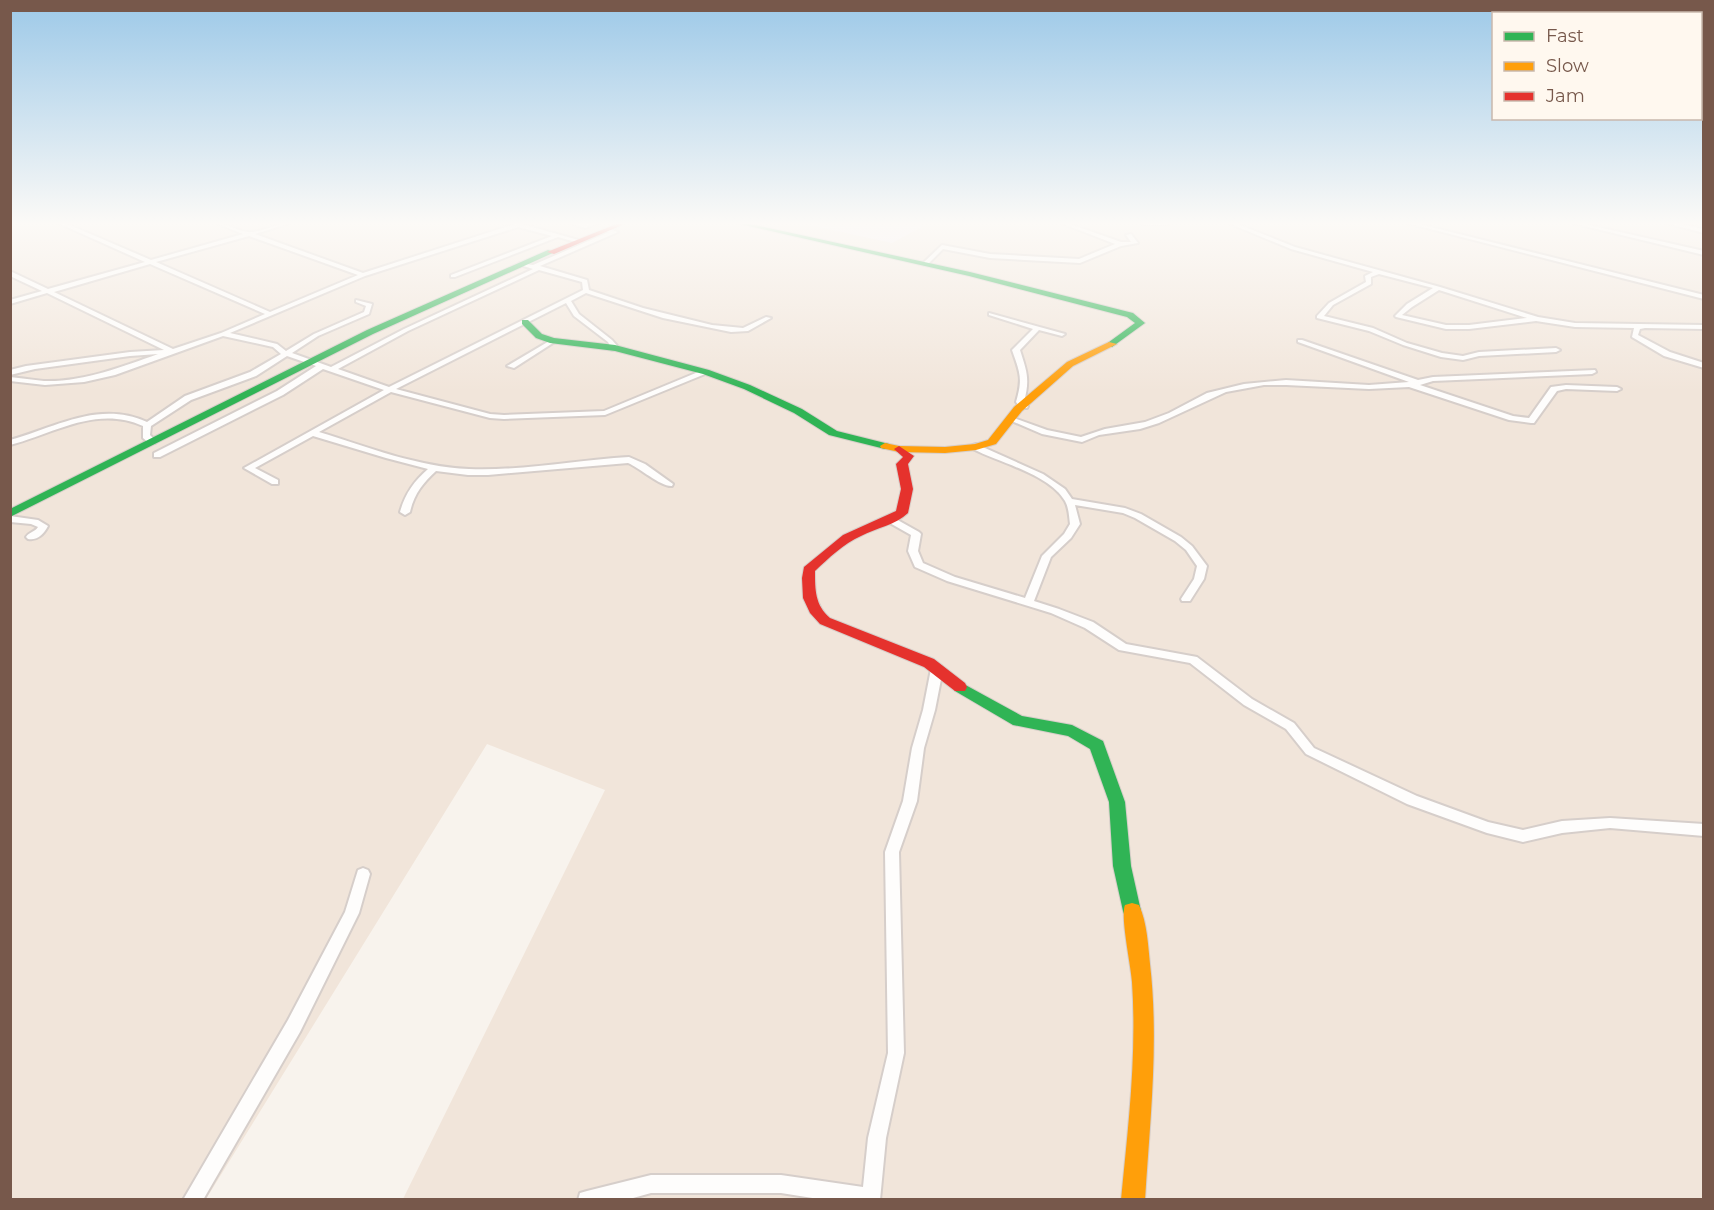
<svg xmlns="http://www.w3.org/2000/svg" width="1714" height="1210" font-family="Montserrat,sans-serif">
<style>
.residential{fill:#f1e5da}
.education{fill:#f4ebf4}
.lines{fill:none;stroke-linecap:round;stroke-linejoin:round}
.street-casing{stroke:#d6ceca;stroke-width:4}
.fast-casing{stroke:#d7cec9;stroke-width:2}
.slow-casing{stroke:#d7cec9;stroke-width:2}
.jam-casing{stroke:#d7cec9;stroke-width:2}
.street{fill:#fefdfc;fill-rule:evenodd}
.fast{fill:#30b455;fill-rule:evenodd}
.slow{fill:#ff9f0a;fill-rule:evenodd}
.jam{fill:#e5322d;fill-rule:evenodd}
</style>
<rect width="100%" height="100%" fill="#f8f3ed"/>
<!-- residential -->
<polygon class="residential" points="10,223 1703,223 1703,1199 403,1199 605,790 487,744 206,1199 11,1199"/>
<!-- education -->
<polygon class="education" points="800,223 929,223 892,243"/>
<g class="lines">
<!-- street casing -->
<g class="street-casing">
<g id="street">
<path d="M58,223h7l86,37 92,-26 -27,-11c11,0 21,8 32,9 12,1 29,-9 42,-9l-35,11 108,39 155,-50 64,18 -3,2 -21,-6 -103,40h-4v-2l101,-39 -34,-9 -153,49 -135,57 47,11 9,7 28,-17 50,-22 2,-6 -10,-4v-2l16,4 -3,10 -51,22 -26,17 39,14 73,-38 129,-60 -13,-4v-2l13,2 76,-33 -5,-1v-2l2,-1 12,4 -78,34 47,14 2,10 54,18 69,17 31,3 23,-11 5,1 -23,13 -17,1 -68,-14 -77,-25 -15,8 8,13 33,26 7,8 -1,2h-6l-4,-8 -34,-26 -8,-13 -170,86 94,25 14,1 100,-4 99,-41 7,2 -105,43 -101,4 -14,-1 -99,-26 -72,40c49,15 99,35 150,37 54,2 107,-9 160,-12l16,7 28,20 -1,2c-11,1 -32,-18 -44,-23l-140,12h-20l-32,-4c-13,12 -22,23 -26,41l-5,3 -5,-3c5,-18 14,-31 28,-43l-42,-11 -73,-22 -58,32 23,12v4h-6l-28,-16 140,-78 -61,-21 -40,26 -123,62h-6v-4l123,-62 39,-25 -29,-10 -31,20 -65,24 -40,26 -1,9 6,6 -1,2h-6l-6,-5v-12c-46,-21 -88,7 -133,19v-5c46,-13 90,-40 137,-18l38,-26 65,-24 31,-18 -8,-7 -50,-11 -108,39 -31,7 -39,3 -35,-4v-4c11,1 23,3 34,4 40,1 77,-14 114,-27l-28,2 -95,13 -25,6v-5l16,-4 104,-14 34,-2 -117,-57 -37,11v-4l32,-9 -32,-15v-5l38,18 97,-27zM249,236l109,39 -88,37 -114,-50zM150,264l115,50 -44,19 -48,16 -119,-57zM539,270l43,12 1,8 -194,97 -51,-18 70,-38z"/>
<polygon points="570,223 585,224 598,223 585,228"/>
<polygon points="1061,223 1067,223 1121,242 1131,242 1126,235 1131,234 1138,243 1121,246 1080,263 990,258 943,249 927,265 922,264 942,245 990,254 1079,259 1115,244"/>
<polygon points="1141,223 1169,223 1166,225 1144,225"/>
<path d="M1228,223h7l60,24 145,40 98,30 37,6 129,2v4l-59,-1 -5,1 -2,6 32,17 34,11v5l-40,-12 -32,-19 2,-9 -59,-1 -39,-6 -67,8h-23l-50,-12 -1,-1 12,-12 26,-16 -54,-14 -8,3v7l-38,21 -9,11 49,12 34,15 35,10 21,3 16,-4 77,-4 4,2 -4,2 -77,4 -16,4 -22,-3 -38,-12 -34,-14 -52,-13v-2l12,-13 37,-21 -1,-6 8,-4 -82,-23zM1439,290l88,28 -58,7h-23l-44,-10 10,-8z"/>
<polygon points="1407,223 1415,223 1704,295 1704,299"/>
<polygon points="1572,223 1580,223 1704,251 1704,255"/>
<polygon points="1666,223 1675,223 1704,229 1704,233"/>
<path d="M989,313l76,21 -3,2 -23,-6 -19,20c7,22 10,29 4,52l4,4 -1,2h-6l-5,-6c7,-24 4,-29 -4,-52l21,-21 -44,-14z"/>
<polygon points="551,340 556,341 514,368 507,366"/>
<polygon points="1298,340 1302,340 1418,380 1433,377 1595,370 1596,372 1592,374 1433,381 1420,385 1513,416 1529,418 1551,387 1566,385 1617,387 1621,389 1617,391 1566,389 1557,391 1534,423 1531,423 1509,420 1409,387 1369,389 1286,385 1264,385 1226,392 1159,423 1140,429 1099,435 1082,442 1042,434 1007,419 1011,417 1047,430 1081,437 1105,429 1145,422 1169,413 1207,393 1244,384 1286,380 1369,385 1409,382 1298,342"/>
<path d="M976,444l67,30 22,15 7,10 53,9 16,6 40,23 11,9 15,20 -3,13 -14,22h-8l-1,-2 13,-20 3,-13 -11,-16 -11,-9 -40,-23 -12,-5 -48,-8 5,19 -9,14 -20,19 -17,44 25,8 34,13 33,22 71,13 55,42 42,24 20,25 103,48 71,26 35,8 39,-9 48,-3 94,6v12l-94,-8 -48,5 -39,9 -36,-9 -80,-29 -101,-50 -20,-25 -42,-24 -54,-42 -71,-13 -34,-22 -34,-15 -104,-32 -32,-14 -7,-16 3,-16 -23,-13 -2,-2 2,-2h6l25,14 2,2 -3,17 5,12 32,14 70,21 17,-42 22,-22 6,-10c-1,-7 -1,-16 -5,-23 -16,-27 -65,-38 -92,-52v-4z"/>
<path d="M10,516l28,4 10,6c-4,8 -11,15 -20,13l-2,-2c3,-5 9,-5 12,-10l-7,-3 -21,-2z"/>
<polygon points="937,665 941,666 943,669 935,710 924,748 917,801 899,852 904,1053 886,1138 880,1200 825,1200 781,1193 651,1193 626,1200 578,1200 580,1193 587,1191 651,1175 781,1175 863,1187 868,1138 888,1053 885,852 903,801 912,748 923,710 931,669 933,666"/>
<polygon points="363,868 368,870 370,874 359,913 300,1032 203,1200 183,1200 288,1020 345,912 358,870"/>
</g>
</g>
<!-- fast casing -->
<g class="fast-casing">
<g id="fast">
<polygon points="735,223 746,223 970,272 1133,313 1145,323 1112,347 1107,344 1109,342 1135,323 1127,317 969,276"/>
<polygon points="548,250 555,252 373,334 10,517 10,509 367,330"/>
<polygon points="522,320 528,320 542,334 554,338 615,345 709,370 750,385 802,409 837,431 889,444 890,446 885,449 829,435 794,413 744,389 703,374 615,351 550,343 536,338 522,324"/>
<polygon points="960,682 1022,716 1072,725 1103,741 1125,802 1131,866 1141,911 1139,917 1132,919 1125,917 1123,911 1113,866 1109,802 1090,749 1068,736 1013,725 955,691 953,687 955,683"/>
</g>
</g>
<!-- slow casing -->
<g class="slow-casing">
<g id="slow">
<polygon points="1109,342 1117,344 1073,366 1022,411 996,444 976,450 945,453 899,452 881,448 880,446 885,443 899,446 945,447 975,444 988,440 1014,407 1067,362"/>
<path d="M1132,903l7,2c8,17 9,40 11,59 9,78 0,157 -5,236h-24c7,-72 16,-145 11,-218 -1,-16 -12,-66 -7,-77z"/>
</g>
</g>
<!-- jam casing -->
<g class="jam-casing">
<g id="jam">
<polygon points="619,223 627,223 554,254 547,252"/>
<path d="M899,446l15,10 -6,8 5,25 -5,24c-12,12 -32,15 -47,23 -18,8 -32,22 -46,35 0,19 0,34 15,47l104,41 31,24 2,4 -2,4h-10l-31,-24 -104,-43 -10,-11 -7,-15 -1,-20 2,-11 39,-32 53,-24 5,-22 -5,-25 7,-7 -9,-8z"/>
</g>
</g>
<!-- street -->
<use href="#street" class="street"/>
<!-- fast -->
<use href="#fast" class="fast"/>
<!-- slow -->
<use href="#slow" class="slow"/>
<!-- jam -->
<use href="#jam" class="jam"/>
</g>
<!-- sky -->
<linearGradient id="sky" x2="0" y2="1"><stop stop-color="#9dc9e8"/><stop offset="0.57" stop-color="#fcfaf7"/><stop offset="1" stop-color="#fcfaf7" stop-opacity="0"/></linearGradient>
<rect width="1714" height="392" fill="url(#sky)"/>
<!-- border -->
<rect width="1714" height="1210" fill="none" stroke="#77584b" stroke-width="24"/>
<!-- legend -->
<rect x="1492" y="12" width="210" height="108" fill="#fff8ef" stroke="#c9b8ad" stroke-width="1.5"/>
<rect x="1504" y="32" width="30" height="9" fill="#30b455" stroke="#c9b8ad" stroke-width="1.5"/>
<text x="1546" y="42" font-size="18" fill="#77584b">Fast</text>
<rect x="1504" y="62" width="30" height="9" fill="#ff9f0a" stroke="#c9b8ad" stroke-width="1.5"/>
<text x="1546" y="72" font-size="18" fill="#77584b">Slow</text>
<rect x="1504" y="92" width="30" height="9" fill="#e5322d" stroke="#c9b8ad" stroke-width="1.5"/>
<text x="1546" y="102" font-size="18" fill="#77584b">Jam</text>
</svg>
